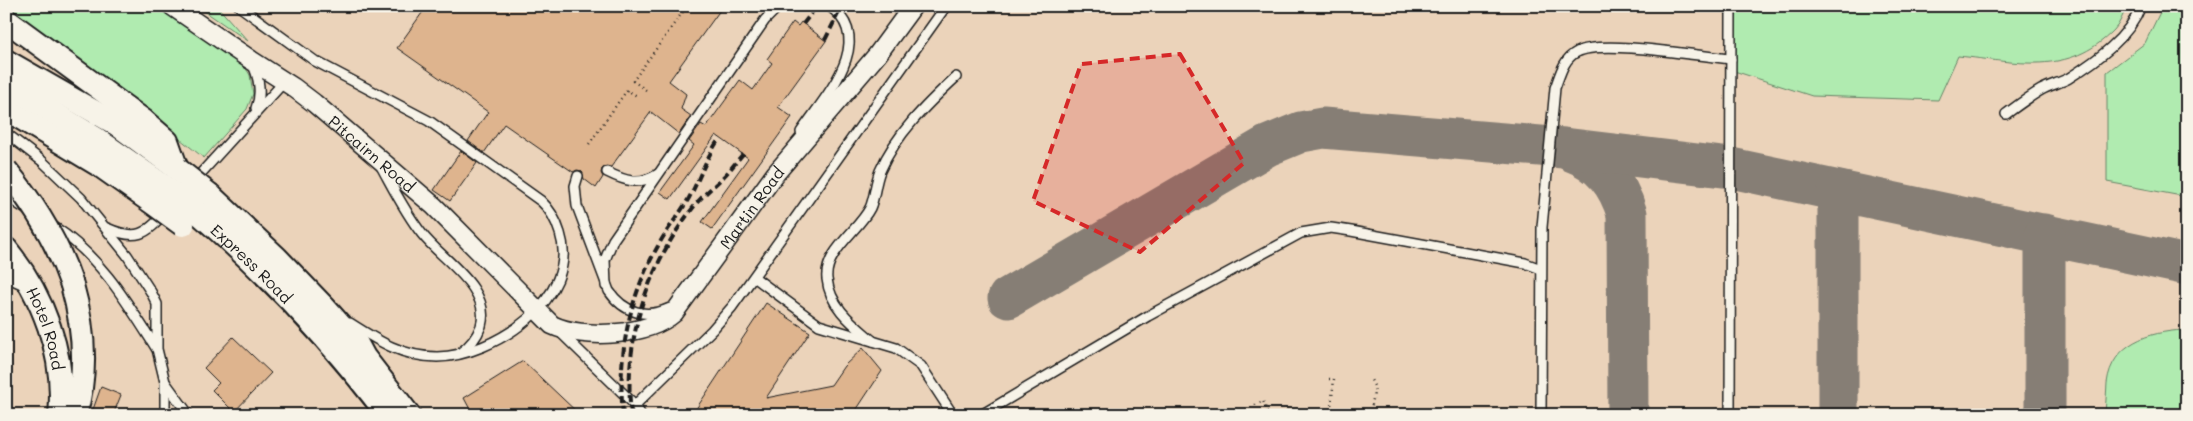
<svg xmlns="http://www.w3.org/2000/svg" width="2193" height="421" font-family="Mali,sans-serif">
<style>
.built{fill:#ebd3ba}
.green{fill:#b0ebb0;stroke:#668466}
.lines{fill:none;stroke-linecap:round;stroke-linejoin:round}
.taxiway{stroke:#867e74;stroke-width:41}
.building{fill:#deb48e;stroke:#1c1c1c}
.service-casing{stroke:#1c1c1c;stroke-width:12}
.minor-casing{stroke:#1c1c1c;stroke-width:21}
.tertiary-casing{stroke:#1c1c1c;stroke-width:26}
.path{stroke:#1c1c1c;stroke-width:2.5;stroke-dasharray:1 4;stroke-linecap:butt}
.service{stroke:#f7f3e8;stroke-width:9}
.minor{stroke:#f7f3e8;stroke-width:18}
.tertiary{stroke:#f7f3e8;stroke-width:22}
.rail{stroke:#1c1c1c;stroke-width:4;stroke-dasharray:8 4;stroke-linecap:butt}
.tertiary-bridge-casing{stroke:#1c1c1c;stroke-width:26;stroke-linecap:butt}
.tertiary-bridge{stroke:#f7f3e8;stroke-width:22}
.marked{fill:#d62828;fill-opacity:0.2;stroke:#d62828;stroke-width:4;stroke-dasharray:10 6;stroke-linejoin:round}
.labels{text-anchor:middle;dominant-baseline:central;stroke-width:4;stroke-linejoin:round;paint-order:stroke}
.street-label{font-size:16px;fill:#1c1c1c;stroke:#f7f3e8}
</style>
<rect width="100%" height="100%" fill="#f0e0cd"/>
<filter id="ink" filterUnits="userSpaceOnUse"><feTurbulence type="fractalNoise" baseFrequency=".02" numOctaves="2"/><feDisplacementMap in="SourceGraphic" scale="10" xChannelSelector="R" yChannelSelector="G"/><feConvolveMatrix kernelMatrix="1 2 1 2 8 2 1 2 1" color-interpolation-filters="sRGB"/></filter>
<g filter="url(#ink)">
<!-- built -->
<rect class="built" x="6" y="6" width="2181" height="409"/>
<!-- green -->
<g class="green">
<polygon points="7,6 158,6 201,33 242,62 250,75 253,94 247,109 204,158 118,90 23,22"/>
<polygon points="197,6 217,6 248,41"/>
<path d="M1737,6h390c-4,8 -7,18 -13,24 -46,47 -97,32 -156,26l-20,44 -126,-4 -81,-26z"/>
<polygon points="2163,6 2187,6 2187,197 2107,182 2107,72 2145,43"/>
<path d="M2183,330l4,1v84h-82c1,-11 1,-21 2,-32 5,-40 42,-51 76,-53z"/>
</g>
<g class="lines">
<!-- taxiway -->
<g class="taxiway">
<path d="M1571,151c30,11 47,32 56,63l1,201"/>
<polyline points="1008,298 1267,146 1301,132 1323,128 1564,148 1731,168 2187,265"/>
<polyline points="1838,415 1838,191"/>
<polyline points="2045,415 2045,234"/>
</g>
</g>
<!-- building -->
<g class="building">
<polygon points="427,6 723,6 669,81 686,94 681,109 691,116 679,134 651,112 611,167 606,166 602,169 601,173 603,177 596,188 584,179 582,171 577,170 573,172 504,124 484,153 468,141 488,112 397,48"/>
<polygon points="793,22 798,26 801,22 826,41 778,107 792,117 712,229 702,222 748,158 716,135 670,199 660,192 694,145 689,141 701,124 706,127 740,80 753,90 772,63 767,59"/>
<polygon points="461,151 477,163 450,201 434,190"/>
<polygon points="766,303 810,332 766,398 831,385 844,366 863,348 882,371 853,415 692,415"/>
<polygon points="233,337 271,373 234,412 212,390 219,383 204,368"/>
<polygon points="523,361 580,415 473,415 464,398"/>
<polygon points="101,387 121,395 113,415 91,415"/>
</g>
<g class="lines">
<!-- service casing -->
<g class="service-casing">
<g id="service">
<path d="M239,6l76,55 114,60 112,80c10,9 15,19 19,32 21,65 -66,123 -123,124 -34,0 -59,-16 -87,-34"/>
<path d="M252,63c7,14 10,31 4,45"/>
<path d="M2006,114c11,-8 23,-17 35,-24 9,-5 19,-7 28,-12 27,-17 60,-40 72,-72"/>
<path d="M801,132c22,-33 78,-92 28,-126"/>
<polyline points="6,133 42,161 81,198 127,255 151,292 157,304 157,349 165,382 165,415"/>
<path d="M382,168c12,22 24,46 40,66 20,26 70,54 59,92 -4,11 -11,20 -21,27"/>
<path d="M607,172c18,9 32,14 51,2"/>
<path d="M578,176l-3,10 2,20 32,85c15,22 37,28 61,17"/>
<polyline points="193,182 284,82"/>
<polyline points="6,196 27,210"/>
<path d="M53,226c47,30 74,76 103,122"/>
<path d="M107,228c29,13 39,7 59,-16"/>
<polyline points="6,277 24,285"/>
<polyline points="754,277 819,325 896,348 921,366 953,415"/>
<polyline points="606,286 605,260 613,240 765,20 779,6"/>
<polyline points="560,332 635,405"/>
<path d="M873,341c-20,-17 -43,-34 -46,-62 -3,-27 32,-49 43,-71 5,-11 5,-25 10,-37 16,-37 47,-67 76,-94"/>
<polyline points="165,382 189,415"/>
<polyline points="641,415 635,405 712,330 732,307 946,6"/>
<polyline points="981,415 1148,316 1301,233 1331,228 1351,231 1525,263 1541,269"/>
<path d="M1541,415l1,-188 13,-139c5,-13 8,-29 22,-36 24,-13 122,4 154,7"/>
<polyline points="1730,415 1731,6"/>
</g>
</g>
<!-- minor casing -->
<g class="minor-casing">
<g id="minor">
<path id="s1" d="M172,6l79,54 42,27 21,16 120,103 118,119c31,15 96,11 122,-12l102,-140 101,-118 36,-49"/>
</g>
</g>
<!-- tertiary casing -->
<g class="tertiary-casing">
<g id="tertiary">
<polyline points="6,20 144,121 167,141 177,169"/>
<polyline points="6,61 116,124 177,169"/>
<polyline points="6,84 97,139 164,186"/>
<polyline points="6,109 99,165 150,201"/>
<polyline points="210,195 277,258 324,307 357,344 364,357 409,415"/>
<path id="s2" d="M195,210c71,61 136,130 193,205"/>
<path id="s3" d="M6,249c37,46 60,106 54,166"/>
<path d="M72,285c12,42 16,87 3,130"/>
</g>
</g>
<!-- path -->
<g class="path">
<polyline points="646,90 633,81 687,6"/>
<polyline points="589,144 627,90 637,96"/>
<polyline points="1329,379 1334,379 1330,415"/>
<polyline points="1255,405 1263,401 1268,415"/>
<polyline points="1370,415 1375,388 1371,380"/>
</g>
<!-- service -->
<use href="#service" class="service"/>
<!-- minor -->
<use href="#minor" class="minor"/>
<!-- tertiary -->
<use href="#tertiary" class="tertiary"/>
<!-- rail -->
<g class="rail">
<polyline points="803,24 817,6"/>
<polyline points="825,40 842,6"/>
<path d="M623,415c-6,-59 6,-118 35,-169 9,-17 21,-31 31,-48 11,-20 17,-41 31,-60"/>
<path d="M631,415c-8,-76 17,-152 65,-211 7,-9 16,-16 24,-24 9,-8 15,-17 23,-26"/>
</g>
<!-- tertiary-bridge casing -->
<g class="tertiary-bridge-casing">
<g id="tertiary-bridge">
<polyline points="177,169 210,195"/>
<path d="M6,170c28,34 52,73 66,115"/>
<polyline points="164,186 195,210"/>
<polyline points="150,201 183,225"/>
</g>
</g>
<!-- tertiary-bridge -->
<use href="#tertiary-bridge" class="tertiary-bridge"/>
</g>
</g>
<!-- marked area -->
<path class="marked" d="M1180,54l64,109 -104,89 -107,-51 48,-137z"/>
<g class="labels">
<!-- street labels -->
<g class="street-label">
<text stroke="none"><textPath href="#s1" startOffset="249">Pitcairn Road</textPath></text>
<text stroke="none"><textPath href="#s1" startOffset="756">Martin Road</textPath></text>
<text stroke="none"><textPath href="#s2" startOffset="78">Express Road</textPath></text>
<text stroke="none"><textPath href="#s3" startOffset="90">Hotel Road</textPath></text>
</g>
</g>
<!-- margin -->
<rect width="2193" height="421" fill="none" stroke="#f7f3e8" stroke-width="25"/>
<rect x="12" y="12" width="2168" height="396" fill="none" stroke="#1c1c1c" stroke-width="2" filter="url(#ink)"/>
</svg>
